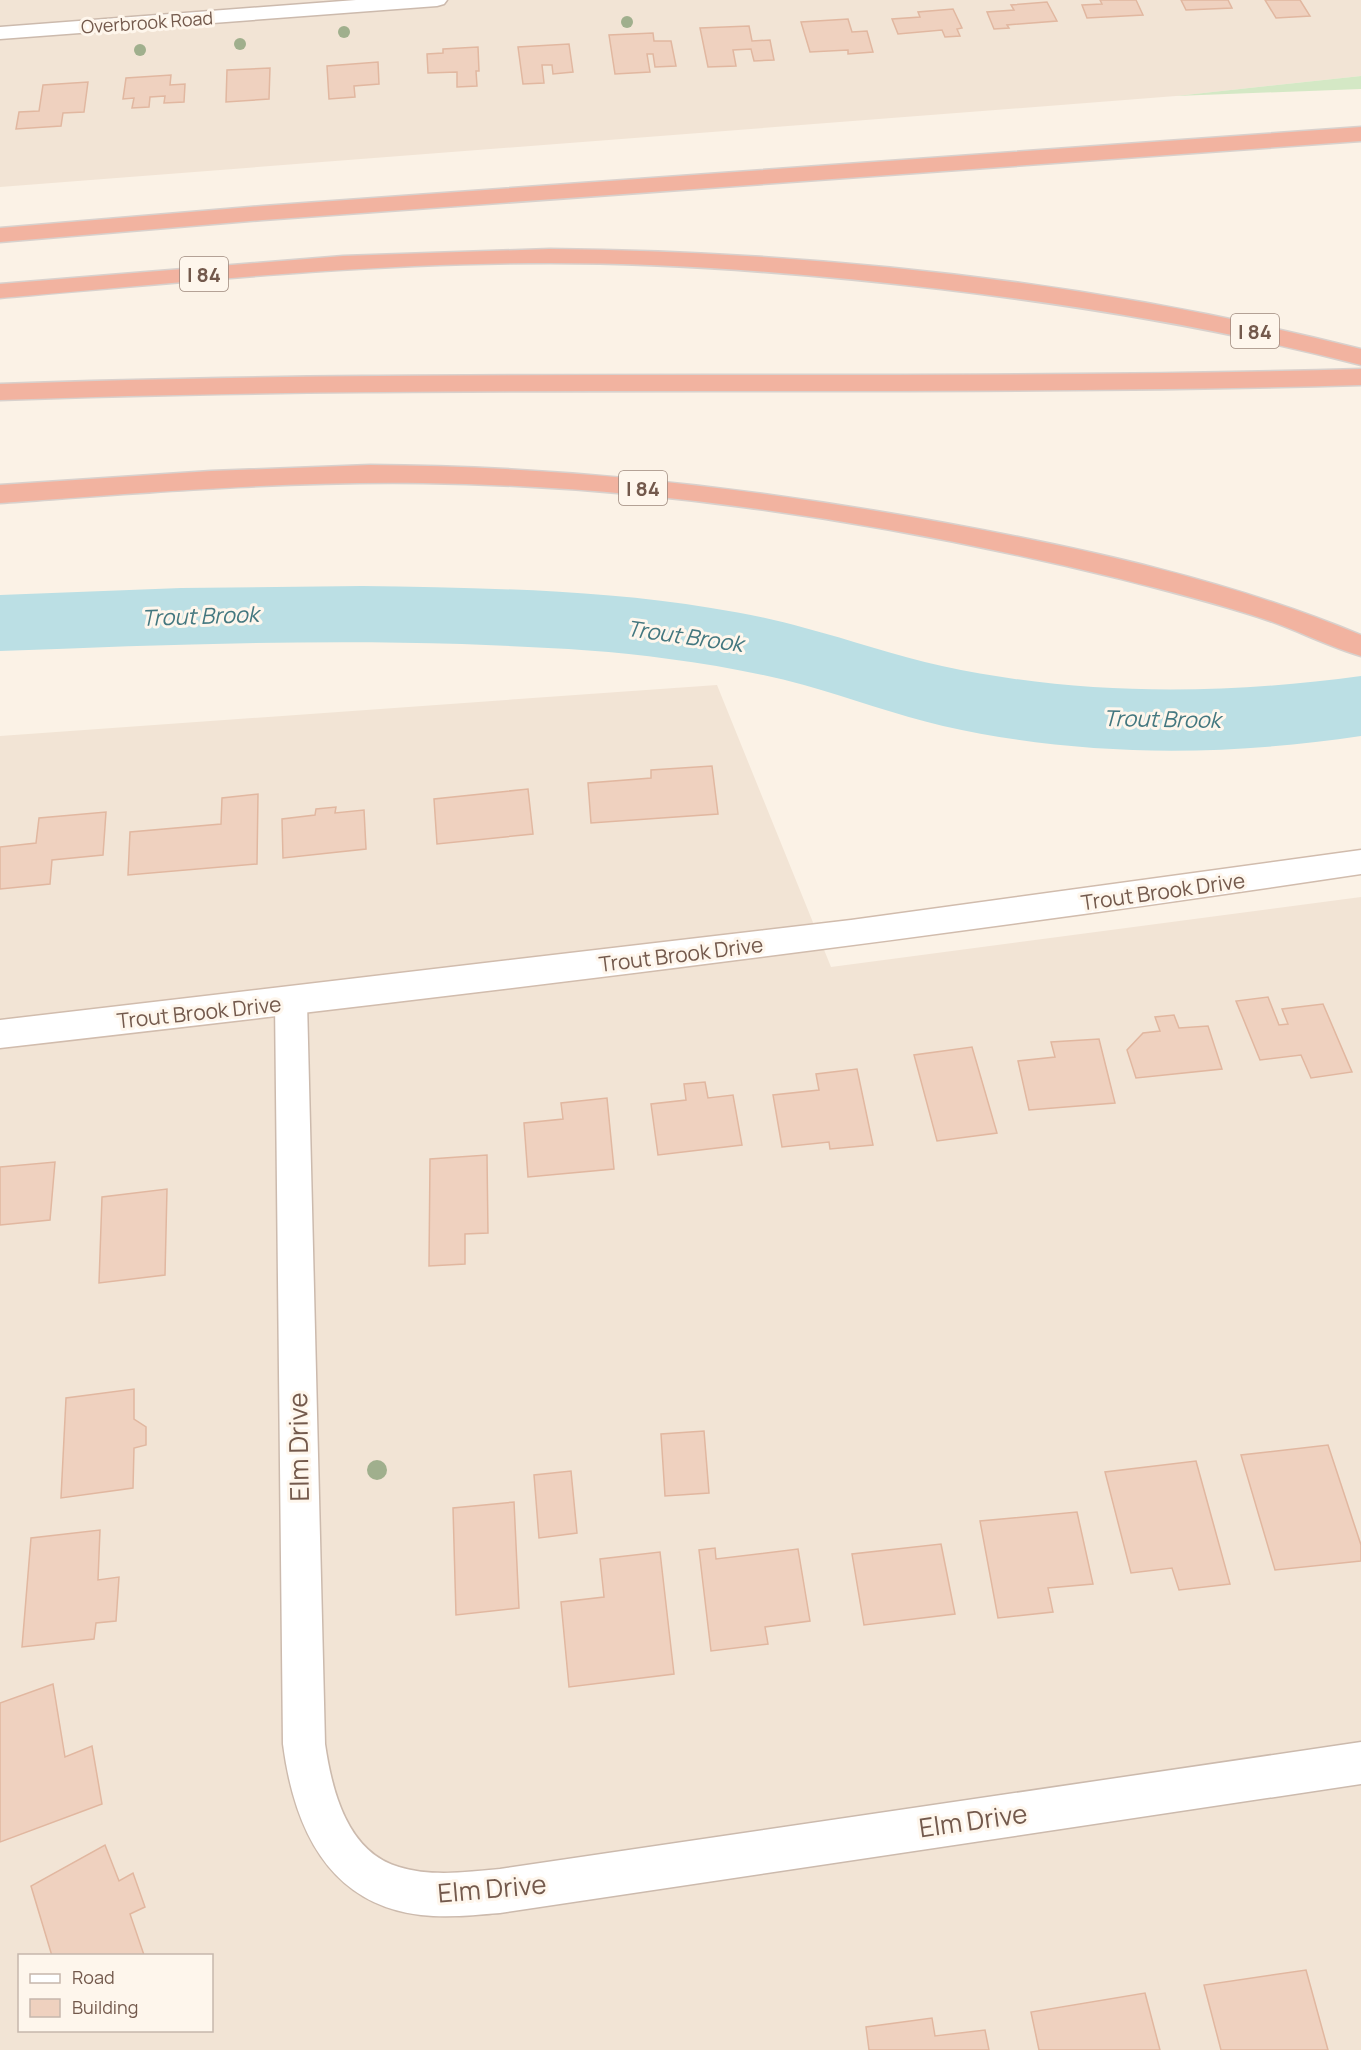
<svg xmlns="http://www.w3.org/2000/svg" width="1361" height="2050" font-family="Manrope,sans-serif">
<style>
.residential{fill:#f2e4d5;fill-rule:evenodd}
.green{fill:#d4e8c5}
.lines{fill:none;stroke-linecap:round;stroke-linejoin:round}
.river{fill:#bbdfe4;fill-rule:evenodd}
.building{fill:#efd1bf;stroke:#e1b7a0;stroke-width:1.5}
.street-casing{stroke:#ccbaad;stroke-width:3}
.secondary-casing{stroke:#d1bcad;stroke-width:3}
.highway-casing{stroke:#d8d1cd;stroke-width:3}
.street{fill:#fff;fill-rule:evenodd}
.secondary{fill:#fff;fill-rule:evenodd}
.highway{fill:#f2b3a0;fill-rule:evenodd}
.tree{fill:#a0af8d}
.labels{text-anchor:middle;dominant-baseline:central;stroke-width:6;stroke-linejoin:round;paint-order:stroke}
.far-street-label{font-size:18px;fill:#73594c;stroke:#fef6ec}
.shield{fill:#fef6ec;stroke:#9d887c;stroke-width:1.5}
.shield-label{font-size:20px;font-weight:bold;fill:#73594c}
.street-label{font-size:21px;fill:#73594c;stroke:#fef6ec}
.water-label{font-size:22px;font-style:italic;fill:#43777f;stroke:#fef6ec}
.near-street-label{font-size:26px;fill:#73594c;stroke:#fef6ec}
</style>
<rect width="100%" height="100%" fill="#fbf2e6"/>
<!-- residential -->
<g class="residential">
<polygon points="0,0 1361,0 1361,76 1176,96 0,187"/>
<path d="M717,685l114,282 530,-70v1153h-1361v-1314zM20,1956h192v74h-192z"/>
</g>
<!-- green -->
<polygon class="green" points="1361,76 1361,89 1176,96"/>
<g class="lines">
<!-- river -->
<path class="river" d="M362,586c116,2 234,3 349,22 32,5 63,11 94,20 46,12 91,28 137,38 139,30 279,29 419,10v60c-140,21 -280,21 -418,-10 -47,-11 -93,-28 -139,-41 -44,-12 -90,-20 -135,-26 -69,-10 -138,-12 -207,-15 -154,-5 -308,1 -462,7v-56l181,-7z"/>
</g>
<!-- building -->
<g class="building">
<polygon points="1100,0 1136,0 1143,15 1087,18 1082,5 1102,4"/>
<polygon points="1181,0 1228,0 1232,8 1186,10"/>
<polygon points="1265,0 1300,0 1310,16 1276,18"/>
<polygon points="1047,2 1057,21 1007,25 1009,28 994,29 987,12 1014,10 1011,5"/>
<polygon points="953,9 962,28 957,29 960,36 945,37 942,30 898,34 892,19 920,17 918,12"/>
<polygon points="848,19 852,32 867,31 873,52 848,54 848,50 810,52 801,22"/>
<polygon points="749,26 752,41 770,40 774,60 754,61 751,49 733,50 736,66 708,67 700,28"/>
<polygon points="653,33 654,41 671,41 676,66 655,67 653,54 647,54 650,72 615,74 609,35"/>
<polygon points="569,44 573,72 553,74 552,65 542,65 544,83 523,84 518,47"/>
<polygon points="478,47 479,71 476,71 477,86 457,87 457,72 428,73 427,54 443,53 443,49"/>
<polygon points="378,62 379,84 354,86 355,97 329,99 327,66"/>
<polygon points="270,68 269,99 226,102 227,70"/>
<polygon points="171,75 170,85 185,84 184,102 164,103 165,96 150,97 149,107 132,108 134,98 123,99 126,78"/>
<polygon points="88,82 84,112 63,113 61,126 16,129 19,112 39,111 43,85"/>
<polygon points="712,766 718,814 591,823 588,783 651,778 651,770"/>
<polygon points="528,789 533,834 437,844 434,799"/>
<polygon points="258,794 257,864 128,875 130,832 221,824 222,798"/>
<polygon points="336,807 335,813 364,810 366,849 283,858 282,819 315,815 316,809"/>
<polygon points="106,812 103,855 52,860 50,884 0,889 0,847 36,843 39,818"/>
<polygon points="1268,997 1279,1025 1288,1024 1282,1009 1323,1004 1352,1072 1311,1078 1301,1055 1260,1060 1236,1001"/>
<polygon points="1174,1015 1179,1028 1208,1026 1222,1069 1136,1078 1127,1050 1143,1033 1160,1031 1155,1017"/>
<polygon points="1099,1039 1115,1103 1029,1110 1018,1061 1055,1057 1051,1042"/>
<polygon points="972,1047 997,1133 937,1141 914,1055"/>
<polygon points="857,1069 873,1145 830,1149 829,1142 782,1147 773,1095 819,1090 816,1074"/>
<polygon points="705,1082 708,1098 733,1095 742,1145 658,1155 651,1104 686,1100 684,1084"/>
<polygon points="607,1098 614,1169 528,1177 524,1123 563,1119 561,1103"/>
<polygon points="487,1155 488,1233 465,1234 465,1264 429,1266 430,1159"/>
<polygon points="55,1162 50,1220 0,1225 0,1167"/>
<polygon points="167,1189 165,1275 99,1283 102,1197"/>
<polygon points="134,1389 134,1419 146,1427 146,1445 134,1448 133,1488 61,1498 66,1398"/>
<polygon points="704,1431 709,1493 665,1496 661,1434"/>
<polygon points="1328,1445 1361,1545 1361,1561 1275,1570 1241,1455"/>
<polygon points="1196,1461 1230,1584 1179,1590 1172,1568 1131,1573 1105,1472"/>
<polygon points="571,1471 577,1533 539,1538 534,1475"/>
<polygon points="514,1502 519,1608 456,1615 453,1508"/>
<polygon points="1077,1512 1093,1584 1048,1588 1053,1612 998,1618 980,1521"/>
<polygon points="100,1530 98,1580 119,1577 116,1621 96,1623 94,1639 22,1647 31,1538"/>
<polygon points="941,1544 955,1614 864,1625 852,1554"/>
<polygon points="715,1548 716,1559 798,1549 810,1621 765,1627 768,1644 711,1651 699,1550"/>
<polygon points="660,1552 674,1674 569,1687 561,1602 604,1597 600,1559"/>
<polygon points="53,1684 65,1757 92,1746 102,1804 0,1842 0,1703"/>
<polygon points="105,1845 119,1881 133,1873 145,1907 130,1914 144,1955 52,1956 31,1886"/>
<polygon points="1306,1970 1328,2050 1221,2050 1204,1985"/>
<polygon points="1145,1993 1160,2050 1039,2050 1031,2012"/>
<polygon points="932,2018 935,2036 985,2030 989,2050 869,2050 866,2027"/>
</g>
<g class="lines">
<!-- street casing -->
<g class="street-casing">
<g id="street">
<polygon points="356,0 447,0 444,4 437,6 0,39 0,27"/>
<path d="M291,987l12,4 4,10 18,743c7,47 22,108 74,123 32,10 68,5 101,2l861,-127v42l-861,129c-26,2 -52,5 -79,2 -93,-11 -127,-87 -138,-171l-8,-743 4,-10z"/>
</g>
</g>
<!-- secondary casing -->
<g class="secondary-casing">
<path id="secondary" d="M1361,850v24c-452,68 -906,122 -1361,174v-28l851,-100z"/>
</g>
<!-- highway casing -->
<g class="highway-casing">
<g id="highway">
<polygon points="1361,127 1361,141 263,220 0,242 0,228 263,206"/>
<path d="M550,249c272,3 547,33 811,100v16c-138,-36 -278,-59 -420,-76 -130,-15 -260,-26 -391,-26 -184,0 -367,19 -550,35v-14l343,-28z"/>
<path d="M1361,369v16c-454,13 -907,-2 -1361,15v-16c454,-17 907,-2 1361,-15z"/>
<path d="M370,465c193,1 385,23 575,58 141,26 283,57 416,112v21c-31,-9 -60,-24 -91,-35 -50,-17 -102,-30 -153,-43 -226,-55 -461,-92 -694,-95 -141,-2 -282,10 -423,20v-18l211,-14z"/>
</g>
</g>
<!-- street -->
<use href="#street" class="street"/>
<!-- secondary -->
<use href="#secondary" class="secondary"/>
<!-- highway -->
<use href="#highway" class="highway"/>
</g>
<!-- trees -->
<g class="tree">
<circle cx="627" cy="22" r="6"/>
<circle cx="344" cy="32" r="6"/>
<circle cx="240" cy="44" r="6"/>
<circle cx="140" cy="50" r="6"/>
<circle cx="377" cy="1470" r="10"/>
</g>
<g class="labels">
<!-- far-street labels -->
<g class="far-street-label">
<text transform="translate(147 22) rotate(-4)">Overbrook Road</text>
</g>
<!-- shield labels -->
<g class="shield">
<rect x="180" y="257" width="48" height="34" rx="4.5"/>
<rect x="1231" y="314" width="48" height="34" rx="4.5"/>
<rect x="619" y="471" width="48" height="34" rx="4.5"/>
</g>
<g class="shield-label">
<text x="204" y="274">I 84</text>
<text x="1255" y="331">I 84</text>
<text x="643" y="488">I 84</text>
</g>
<!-- street labels -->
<g class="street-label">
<text transform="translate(1163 891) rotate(-8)">Trout Brook Drive</text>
<text transform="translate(681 954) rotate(-7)">Trout Brook Drive</text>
<text transform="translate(199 1012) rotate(-6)">Trout Brook Drive</text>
</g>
<!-- water labels -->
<g class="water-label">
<text transform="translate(200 616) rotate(-2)">Trout Brook</text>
<text transform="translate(685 636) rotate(8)">Trout Brook</text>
<text transform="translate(1162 719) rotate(1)">Trout Brook</text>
</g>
<!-- near-street labels -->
<g class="near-street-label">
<text transform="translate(298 1447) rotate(-91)">Elm Drive</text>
<text transform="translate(973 1820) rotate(-8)">Elm Drive</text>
<text transform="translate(492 1888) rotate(-5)">Elm Drive</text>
</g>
</g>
<!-- legend -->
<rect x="18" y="1954" width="195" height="78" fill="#fef6ec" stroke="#c6b7ac" stroke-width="1.5"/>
<rect x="30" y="1974" width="30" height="9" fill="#ffffff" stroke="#c6b7ac" stroke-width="1.5"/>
<text x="72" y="1984" font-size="18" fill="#73594c">Road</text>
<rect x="30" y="1999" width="30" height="18" fill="#efd1bf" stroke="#c6b7ac" stroke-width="1.5"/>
<text x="72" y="2014" font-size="18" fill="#73594c">Building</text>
</svg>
